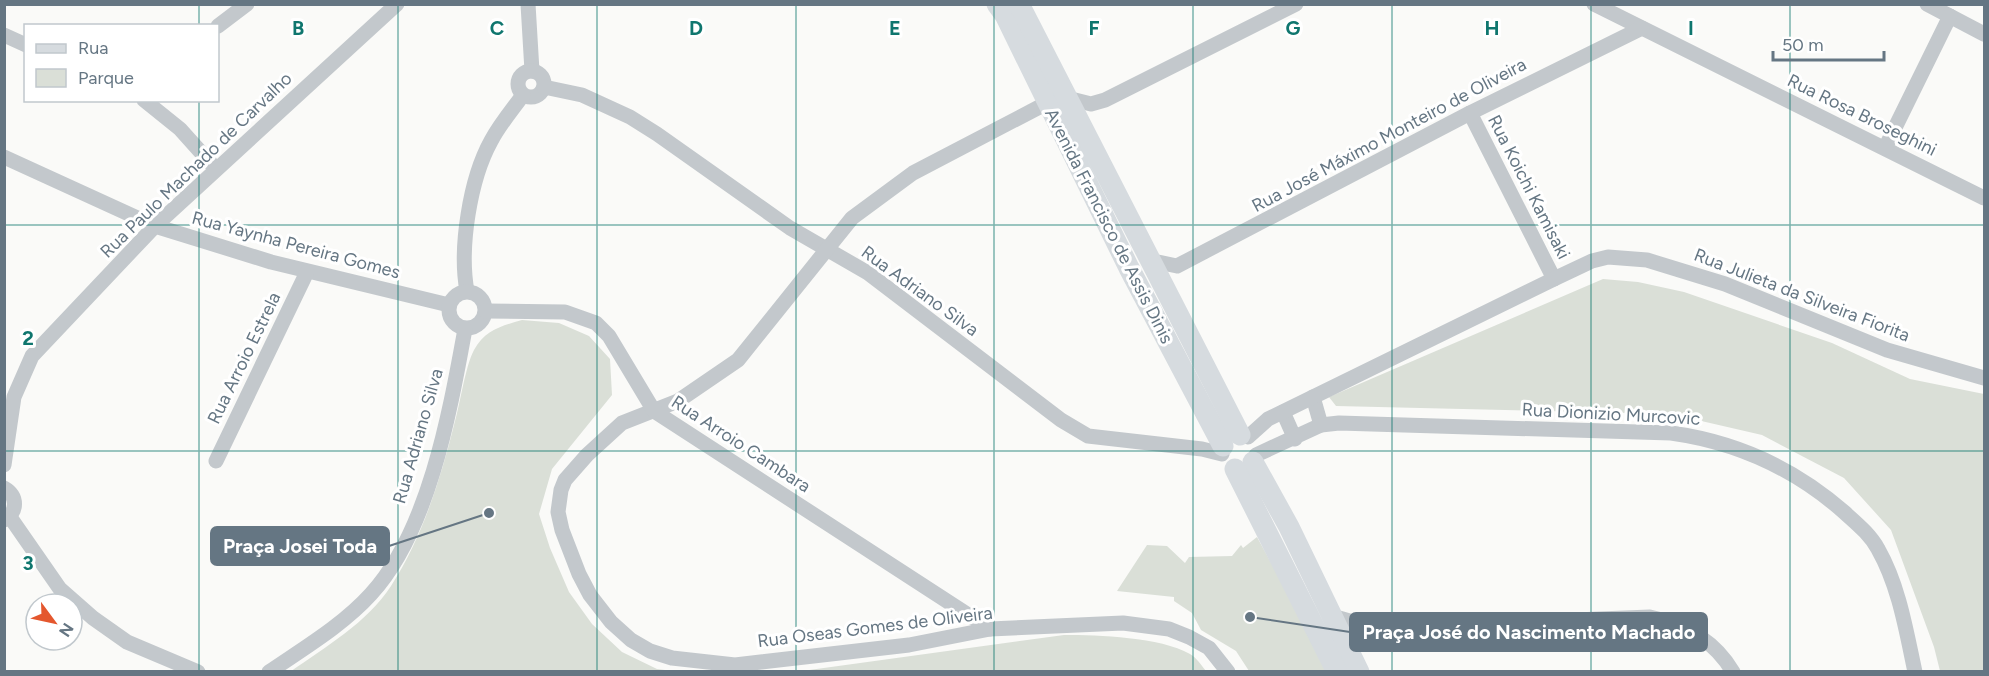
<svg xmlns="http://www.w3.org/2000/svg" width="1989" height="676" font-family="Figtree,sans-serif">
<style>
.green{fill:#dadfd7}
.lines{fill:none;stroke-linecap:round;stroke-linejoin:round}
.minor{stroke:#c3c8cc;stroke-width:15}
.secondary{stroke:#d6dbdf;stroke-width:21}
.grid{fill:none;stroke:#0f766e;stroke-width:1.5;stroke-opacity:0.55}
.labels{text-anchor:middle;dominant-baseline:central;stroke-width:6;stroke-linejoin:round;paint-order:stroke}
.street-label{font-size:18px;fill:#657683;stroke:#fff}
.grid-label{font-size:20px;text-anchor:middle;font-weight:bold;fill:#0f766e;stroke:#fff;stroke-width:6;stroke-linejoin:round;paint-order:stroke}
.leader{fill:none;stroke:#657683;stroke-width:2}
.callout-dot{fill:#657683;stroke:#fff;stroke-width:2}
.callout{fill:#657683;stroke:#657683;stroke-width:2}
.callout-label{font-size:20px;text-anchor:middle;font-weight:bold;fill:#fff}
</style>
<rect width="100%" height="100%" fill="#fafaf8"/>
<!-- green -->
<g class="green">
<polygon points="1603,279 1638,282 1684,292 1832,343 1910,379 1984,394 1984,671 1940,671 1934,647 1891,530 1844,478 1762,435 1671,414 1336,406 1329,397"/>
<path d="M522,320l37,3 30,13 21,23 2,36 -60,74 -13,45 11,34 19,44 23,32 30,28 35,17 16,2 -383,1c35,-25 77,-49 101,-86 31,-48 49,-105 63,-161 6,-20 11,-58 20,-75 11,-20 27,-24 48,-30z"/>
<polygon points="1257,537 1330,671 1249,671 1236,651 1201,630 1192,613 1174,601 1174,597 1117,591 1147,545 1167,546 1185,563 1189,557 1232,556 1241,545 1243,548"/>
<path d="M1064,635c35,0 96,2 126,19 6,3 12,12 16,17h-404z"/>
</g>
<g class="lines">
<!-- minor -->
<g class="minor">
<polyline points="528,4 532,71"/>
<polyline points="1594,4 1984,198"/>
<polyline points="1927,4 1984,34"/>
<polyline points="218,26 247,4"/>
<polyline points="4,35 26,45"/>
<circle cx="531" cy="84" r="13"/>
<polyline points="544,87 582,95 630,117 657,134 790,228 868,273 1061,420 1088,436 1202,449 1222,454"/>
<polyline points="1067,98 1091,104 1105,100 1296,4"/>
<polyline points="144,100 180,129 215,168"/>
<polyline points="1047,103 913,173 852,218 738,360 678,401 622,423 587,455 565,480 561,490 558,512 562,530 579,574 590,595 611,622 631,640 650,651 672,658 735,665 909,645 990,629 1123,623 1169,629 1189,637 1209,648 1228,672"/>
<polyline points="1470,113 1554,279"/>
<polyline points="1885,148 1950,16"/>
<polyline points="4,157 155,226 271,262 449,305"/>
<polyline points="1153,261 1177,266 1470,113 1642,28"/>
<path d="M467,291c-8,-43 3,-112 24,-150 9,-17 21,-31 32,-46"/>
<circle cx="467" cy="310" r="18"/>
<polyline points="486,311 565,312 596,323 609,336 654,411 990,629"/>
<polyline points="1313,397 1321,425"/>
<polyline points="1283,412 1295,439"/>
<polyline points="1248,437 1268,419 1556,278 1592,261 1608,257 1647,260 1725,284 1887,350 1984,378"/>
<path d="M1256,455l65,-30 18,-2 332,10c65,9 123,35 173,79 12,11 26,22 34,37 21,37 28,81 37,123"/>
<polyline points="216,461 307,272"/>
<polyline points="4,465 14,397 32,356 155,226 397,4"/>
<path d="M4,488c14,8 14,24 0,32"/>
<polyline points="10,517 60,589 93,618 127,642 198,672"/>
<path d="M1332,616l42,12 276,-11c34,7 65,24 83,55"/>
<path d="M269,672c35,-24 74,-47 102,-78 58,-63 79,-183 94,-265"/>
</g>
<!-- secondary -->
<g class="secondary">
<polyline points="997,4 1005,15 1129,268 1223,446"/>
<polyline points="1019,4 1240,435"/>
<polyline points="1253,462 1289,527 1359,672"/>
<polyline points="1235,469 1337,672"/>
</g>
</g>
<!-- grid -->
<path class="grid" d="M199,4v22M398,4v668M597,4v668M796,4v668M994,4v668M1193,4v668M1392,4v668M1591,4v668M1790,4v668M199,100v572M4,225h1980M4,451h1980"/>
<g class="labels">
<!-- street labels -->
<g class="street-label">
<text transform="translate(1862 115) rotate(26)">Rua Rosa Broseghini</text>
<text transform="translate(1389 135) rotate(-28)">Rua José Máximo Monteiro de Oliveira</text>
<text transform="translate(196 165) rotate(-44)">Rua Paulo Machado de Carvalho</text>
<text transform="translate(1529 187) rotate(63)">Rua Koichi Kamisaki</text>
<text transform="translate(1109 226) rotate(63)">Avenida Francisco de Assis Dinis</text>
<text transform="translate(296 245) rotate(15)">Rua Yaynha Pereira Gomes</text>
<text transform="translate(920 291) rotate(36)">Rua Adriano Silva</text>
<text transform="translate(1802 295) rotate(21)">Rua Julieta da Silveira Fiorita</text>
<text transform="translate(244 358) rotate(-64)">Rua Arroio Estrela</text>
<text transform="translate(1611 414) rotate(3)">Rua Dionizio Murcovic</text>
<text transform="translate(418 436) rotate(-74)">Rua Adriano Silva</text>
<text transform="translate(741 444) rotate(33)">Rua Arroio Cambara</text>
<text transform="translate(875 627) rotate(-7)">Rua Oseas Gomes de Oliveira</text>
</g>
</g>
<g class="grid-label">
<text x="298" y="35">B</text>
<text x="497" y="35">C</text>
<text x="696" y="35">D</text>
<text x="895" y="35">E</text>
<text x="1094" y="35">F</text>
<text x="1293" y="35">G</text>
<text x="1492" y="35">H</text>
<text x="1691" y="35">I</text>
<text x="28" y="345">2</text>
<text x="28" y="570">3</text>
</g>
<!-- callouts -->
<path class="leader" d="M489 513L389 546M1250 617L1350 632"/>
<g class="callout-dot">
<circle cx="489" cy="513" r="6"/>
<circle cx="1250" cy="617" r="6"/>
</g>
<g class="callout">
<rect x="211" y="527" width="178" height="38" rx="6"/>
<rect x="1350" y="613" width="357" height="38" rx="6"/>
</g>
<g class="callout-label">
<text x="300" y="553">Praça Josei Toda</text>
<text x="1529" y="639">Praça José do Nascimento Machado</text>
</g>
<!-- border -->
<rect width="1989" height="676" fill="none" stroke="#657683" stroke-width="12"/>
<!-- legend -->
<rect x="24" y="24" width="195" height="78" fill="#ffffff" stroke="#c1c8cd" stroke-width="1.5"/>
<rect x="36" y="44" width="30" height="9" fill="#d6dbdf" stroke="#c1c8cd" stroke-width="1.5"/>
<text x="78" y="54" font-size="18" fill="#657683">Rua</text>
<rect x="36" y="69" width="30" height="18" fill="#dadfd7" stroke="#c1c8cd" stroke-width="1.5"/>
<text x="78" y="84" font-size="18" fill="#657683">Parque</text>
<!-- north arrow -->
<g transform="translate(54 622) rotate(123)"><circle r="28" fill="#ffffff" stroke="#c1c8cd" stroke-width="1.5"/>
<path d="M0-4.5L10 22L0 15L-10 22Z" fill="#e4572e"/>
<text y="-9" font-size="16" font-weight="bold" text-anchor="middle" fill="#657683">N</text>
</g>
<!-- scale -->
<path d="M1773 51v9h111v-9" fill="none" stroke="#657683" stroke-width="3"/>
<text x="1782" y="51" font-size="18" fill="#657683" stroke="#ffffff" stroke-width="4.5" paint-order="stroke">50 m</text>
</svg>
